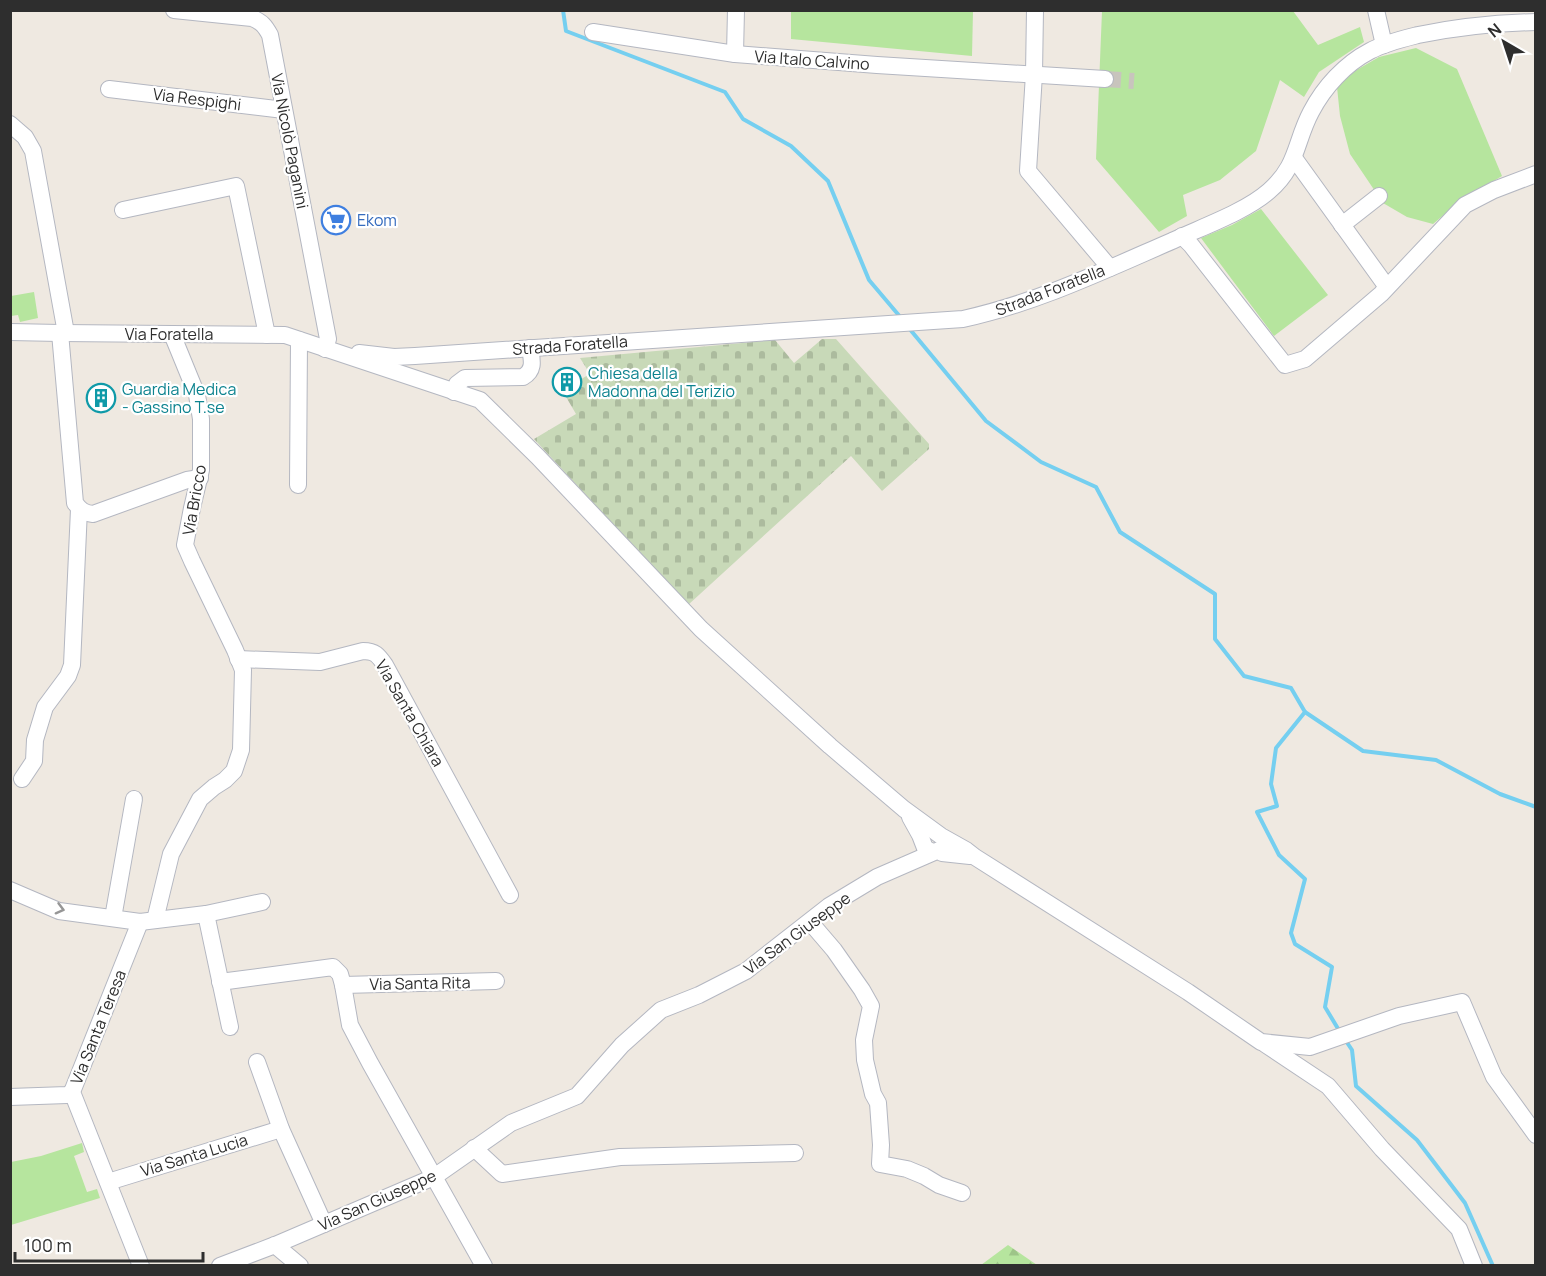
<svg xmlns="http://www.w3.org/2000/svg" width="1546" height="1276" font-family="Manrope,sans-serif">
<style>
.forest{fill:url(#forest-firs)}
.cemetery{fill:url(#cemetery-stones)}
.park{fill:#b6e59e}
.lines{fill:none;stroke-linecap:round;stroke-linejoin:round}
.stream{stroke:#75cff0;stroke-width:4}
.minor-tunnel{stroke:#c8c4bd;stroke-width:16;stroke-dasharray:16 8;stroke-linecap:butt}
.minor-casing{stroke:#b4b7c1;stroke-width:18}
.minor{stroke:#fff;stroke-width:16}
.oneway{stroke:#969696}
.labels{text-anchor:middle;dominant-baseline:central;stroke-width:4.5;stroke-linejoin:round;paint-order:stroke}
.street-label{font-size:16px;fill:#2e2e2e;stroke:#fff}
.shop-label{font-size:16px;fill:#366cbe;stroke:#fff;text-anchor:start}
.culture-label{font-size:16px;fill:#0d838f;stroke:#fff;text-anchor:start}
</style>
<defs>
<pattern id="forest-firs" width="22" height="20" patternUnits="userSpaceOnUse" patternTransform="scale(1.5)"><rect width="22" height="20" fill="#b6e59e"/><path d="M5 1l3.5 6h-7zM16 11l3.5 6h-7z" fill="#9dc588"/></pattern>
<pattern id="cemetery-stones" width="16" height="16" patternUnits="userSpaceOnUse" patternTransform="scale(1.5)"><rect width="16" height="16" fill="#c8d9b8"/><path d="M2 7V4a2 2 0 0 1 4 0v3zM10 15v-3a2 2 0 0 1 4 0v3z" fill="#acbb9e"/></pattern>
</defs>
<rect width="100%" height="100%" fill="#efe9e1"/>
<!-- forest -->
<polygon class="forest" points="1008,1245 1037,1265 981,1265"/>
<!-- cemetery -->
<polygon class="cemetery" points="822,339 836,339 929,444 929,449 882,491 851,456 688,605 534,439 576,414 562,390 590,374 580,358 775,340 794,363"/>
<!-- park -->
<g class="park">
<polygon points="791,11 973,11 972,56 791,39"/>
<polygon points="1102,11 1293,11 1318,45 1360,27 1364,42 1319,72 1304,97 1280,80 1256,151 1220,180 1183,195 1187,216 1159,232 1096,159"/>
<polygon points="1416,48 1457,69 1502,176 1459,202 1433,224 1407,217 1383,203 1350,154 1340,116 1337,87 1348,75 1379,57"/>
<polygon points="1261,209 1328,295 1274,336 1201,238 1232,225"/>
<polygon points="34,292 38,318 20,322 18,315 11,316 11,296"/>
<polygon points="82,1143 84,1152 74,1156 87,1192 97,1189 100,1198 11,1225 11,1162 41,1156"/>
</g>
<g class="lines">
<!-- stream -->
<g class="stream">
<polyline points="563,10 566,31 725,92 743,119 791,146 828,181 869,280 902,319"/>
<polyline points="908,327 986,421 1041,462 1096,487 1120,532 1215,594 1215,639 1244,676 1291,688 1305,712 1276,748 1271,784 1277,806 1257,812 1279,855 1305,879 1291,933 1295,944 1332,967 1325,1007 1340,1032"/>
<polyline points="1305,712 1363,751 1436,760 1500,794 1536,807"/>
<polyline points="1346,1041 1352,1050 1356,1086 1417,1140 1465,1203 1493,1266"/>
</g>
<!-- minor-tunnel -->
<polyline class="minor-tunnel" points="1105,79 1134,81"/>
<!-- minor casing -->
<g class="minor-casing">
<g id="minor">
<path d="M174,10l78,8c10,4 13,8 18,17l58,304 -3,10"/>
<polyline points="1035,10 1034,74 1028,171 1110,268"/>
<polyline points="1376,10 1384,45"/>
<polyline points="593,32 735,54 877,65 1105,79"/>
<polyline points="735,54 736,10"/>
<polyline points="109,89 284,110"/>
<polyline points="10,124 25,137 33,151 66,333"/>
<polyline points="1294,158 1387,287"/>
<polyline points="123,210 236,186 267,335"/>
<polyline points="1342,225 1379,196"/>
<polyline points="1182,236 1191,245 1285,365 1305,359 1381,294 1465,205 1494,190 1536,174"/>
<polyline points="10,332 60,333 285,335 480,400 538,457 701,629 830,746 904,809 941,836 966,850 975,857 1188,992 1261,1042 1310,1047 1399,1016 1462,1002 1494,1077 1536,1135"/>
<path d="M60,333l15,170c5,7 9,10 18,11l94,-34 13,-2"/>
<path d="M359,353l35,4 21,-1 548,-37c73,-16 140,-48 209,-78 30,-14 73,-29 97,-50 29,-25 26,-49 42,-79 13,-25 34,-48 59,-61 15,-8 32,-12 48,-16 39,-8 78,-12 118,-13"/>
<path d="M454,392l3,-8 8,-6 58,-1c12,-7 9,-17 7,-29"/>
<polyline points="298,485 299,340"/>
<path d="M238,659l82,3 43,-11c12,0 15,4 22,14l125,230"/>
<polyline points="22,779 34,761 35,740 45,707 68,676 72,665 79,509"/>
<polyline points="910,817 920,835 925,848 932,852"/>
<polyline points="10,890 59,911 140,922 206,914 262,902"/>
<polyline points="206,914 230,1027"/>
<polyline points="113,918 134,799"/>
<polyline points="155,920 171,854 200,799 214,787 225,780 234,771 241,750 243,670 235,650 192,561 185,545 192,508 201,470 201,419 197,395 172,334"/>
<polyline points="140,922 72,1092 141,1266"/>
<polyline points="810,922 834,950 862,990 871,1006 864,1040 865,1060 873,1094 878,1103 881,1145 880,1164 907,1169 924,1176 939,1185 962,1193"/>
<polyline points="220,982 333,967 340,974 343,985 350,1025 370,1063 484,1266"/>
<polyline points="343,985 496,981"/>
<polyline points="1265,1044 1328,1086 1382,1149 1459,1229 1474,1266"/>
<polyline points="257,1062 281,1129 324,1224"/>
<polyline points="10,1097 67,1095 72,1092"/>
<polyline points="474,1148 502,1174 620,1157 795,1153"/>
<polyline points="108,1182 281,1129"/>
<polyline points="275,1245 300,1266"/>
<polyline points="220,1266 275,1245 434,1177 511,1123 577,1096 622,1045 661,1010 699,995 746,971 829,906 877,877 939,850 942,853 970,856"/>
</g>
</g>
<!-- minor -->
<use href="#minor" class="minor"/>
</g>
<!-- one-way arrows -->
<defs><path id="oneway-chevron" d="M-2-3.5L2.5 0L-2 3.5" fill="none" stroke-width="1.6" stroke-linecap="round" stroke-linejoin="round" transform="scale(1.5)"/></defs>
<use class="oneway" href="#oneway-chevron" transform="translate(60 909) rotate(15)"/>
<!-- icons -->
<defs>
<g id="supermarket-ring" transform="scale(1.5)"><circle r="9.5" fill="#fff" stroke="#3f7fe0" stroke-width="1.5"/><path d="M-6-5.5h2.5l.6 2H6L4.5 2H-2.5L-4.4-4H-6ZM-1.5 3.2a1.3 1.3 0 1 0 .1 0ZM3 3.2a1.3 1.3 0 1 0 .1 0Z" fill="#3f7fe0"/></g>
<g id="building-ring" transform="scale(1.5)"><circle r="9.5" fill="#fff" stroke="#0f9aa8" stroke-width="1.5"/><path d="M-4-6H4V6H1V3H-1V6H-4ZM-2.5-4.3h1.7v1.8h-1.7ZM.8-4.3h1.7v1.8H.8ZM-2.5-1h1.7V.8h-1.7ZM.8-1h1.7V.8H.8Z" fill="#0f9aa8"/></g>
</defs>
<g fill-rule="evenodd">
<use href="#supermarket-ring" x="336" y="220"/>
<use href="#building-ring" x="567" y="382"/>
<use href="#building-ring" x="101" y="398"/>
</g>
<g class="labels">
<!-- street labels -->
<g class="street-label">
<text transform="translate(812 60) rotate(4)">Via Italo Calvino</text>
<text transform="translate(197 99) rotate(7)">Via Respighi</text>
<text transform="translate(290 141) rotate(79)">Via Nicolò Paganini</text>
<text transform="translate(1050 290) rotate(-21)">Strada Foratella</text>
<text x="169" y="334">Via Foratella</text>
<text transform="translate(570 345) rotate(-4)">Strada Foratella</text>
<text transform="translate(194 500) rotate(-80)">Via Bricco</text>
<text transform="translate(410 713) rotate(60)">Via Santa Chiara</text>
<text transform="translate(797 933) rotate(-36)">Via San Giuseppe</text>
<text transform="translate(420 983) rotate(-1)">Via Santa Rita</text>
<text transform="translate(98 1027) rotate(-68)">Via Santa Teresa</text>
<text transform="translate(194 1155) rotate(-17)">Via Santa Lucia</text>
<text transform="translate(377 1200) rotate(-24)">Via San Giuseppe</text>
</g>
<!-- shop labels -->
<g class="shop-label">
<text x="357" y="220">Ekom</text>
</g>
<!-- culture labels -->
<g class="culture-label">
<text x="588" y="373">Chiesa della<tspan x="588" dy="18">Madonna del Terizio</tspan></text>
<text x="122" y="389">Guardia Medica<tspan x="122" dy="18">- Gassino T.se</tspan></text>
</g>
</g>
<!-- border -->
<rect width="1546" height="1276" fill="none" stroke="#2e2e2e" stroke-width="24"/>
<!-- north arrow -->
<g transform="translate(1504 42) rotate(321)" stroke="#ffffff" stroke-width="4.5" paint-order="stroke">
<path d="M0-4.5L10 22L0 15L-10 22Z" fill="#2e2e2e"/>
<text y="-9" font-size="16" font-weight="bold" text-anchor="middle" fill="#2e2e2e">N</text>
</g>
<!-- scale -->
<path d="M15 1252v9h188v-9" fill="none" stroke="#2e2e2e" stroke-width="3"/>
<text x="24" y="1252" font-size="18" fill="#2e2e2e" stroke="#ffffff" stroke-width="4.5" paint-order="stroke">100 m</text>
</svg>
